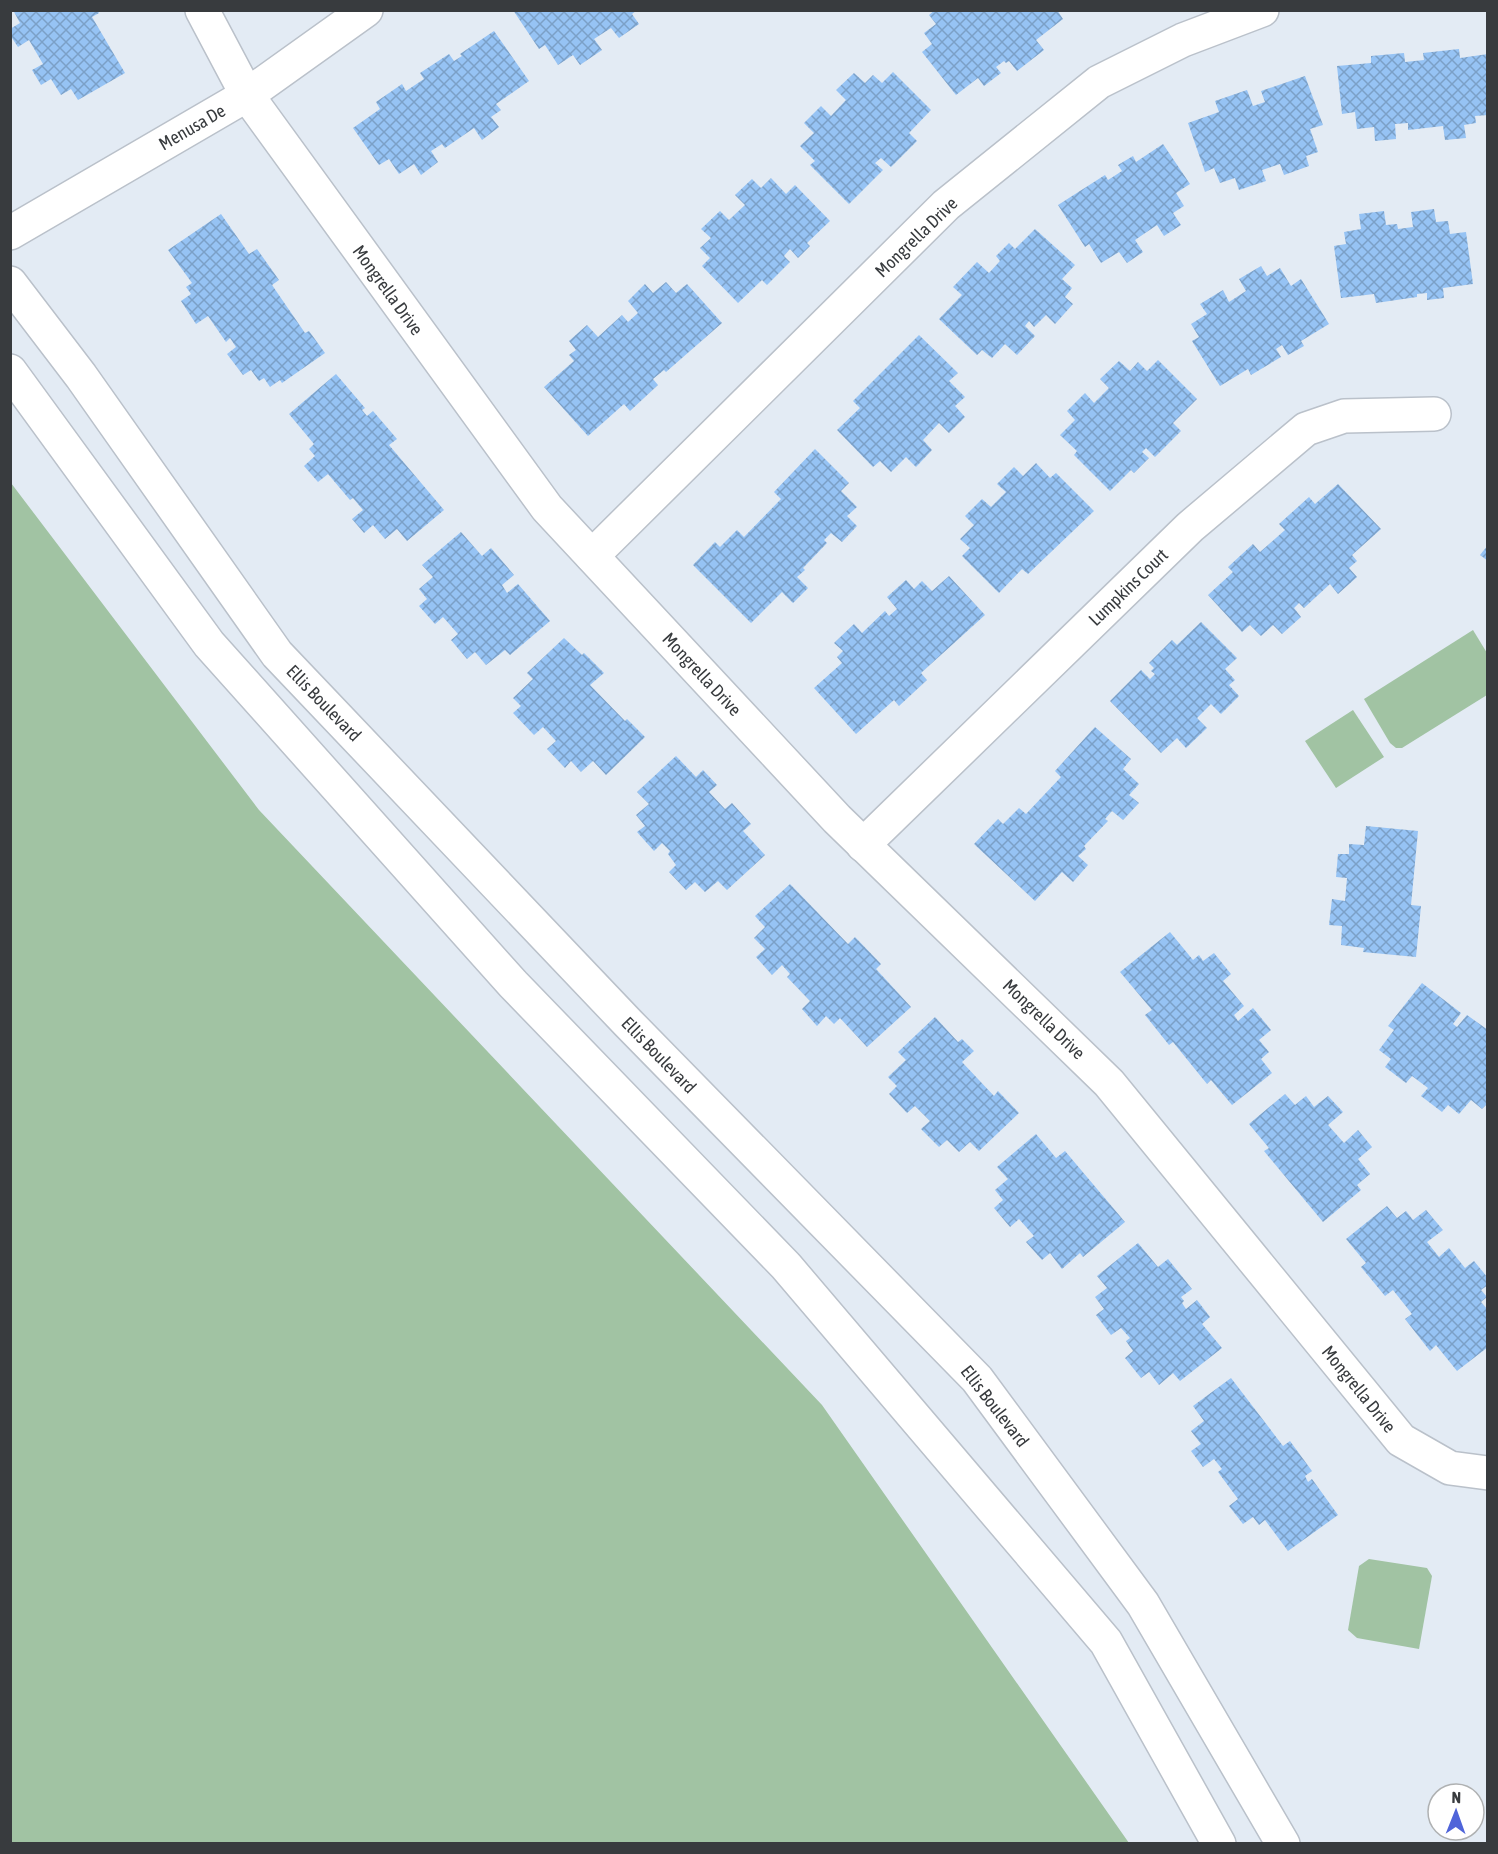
<svg xmlns="http://www.w3.org/2000/svg" width="1498" height="1854" font-family="'Asap Condensed',sans-serif">
<style>
.green{fill:#a1c3a3}
.building{fill:url(#building-cross-hatch)}
.lines{fill:none;stroke-linecap:round;stroke-linejoin:round}
.minor-casing{stroke:#bac1ca;stroke-width:36}
.minor{stroke:#fff;stroke-width:33}
.labels{text-anchor:middle;dominant-baseline:central;stroke-width:4.5;stroke-linejoin:round;paint-order:stroke}
.street-label{font-size:18px;fill:#383b3e;stroke:#fff}
</style>
<defs>
<pattern id="building-cross-hatch" width="8" height="8" patternUnits="userSpaceOnUse" patternTransform="scale(1.5)"><rect width="8" height="8" fill="#96c3f4"/><path d="M0 0l8 8M0 8l8-8" fill="none" stroke="#7ba0c7"/></pattern>
</defs>
<rect width="100%" height="100%" fill="#e3ebf4"/>
<!-- green -->
<g class="green">
<polygon points="11,483 259,810 822,1405 1129,1843 11,1843"/>
<polygon points="1473,630 1487,653 1487,695 1402,748 1396,748 1390,743 1364,699"/>
<polygon points="1353,710 1384,757 1336,788 1305,741"/>
<polygon points="1369,1559 1427,1568 1432,1576 1419,1649 1357,1638 1348,1630 1359,1566"/>
</g>
<!-- building -->
<g class="building">
<polygon points="13,10 97,10 99,13 92,17 125,73 78,100 71,89 61,95 51,79 41,85 32,70 43,64 29,40 18,47 10,35 10,29 20,23"/>
<polygon points="513,10 637,10 632,14 639,24 619,38 611,28 594,39 602,50 580,65 573,55 558,65 545,45 539,49"/>
<polygon points="935,10 1057,10 1063,19 1036,40 1044,50 1017,71 1009,61 1006,63 1004,61 996,67 1001,73 984,86 978,78 956,95 922,52 932,44 924,33 936,24 929,15"/>
<polygon points="494,31 529,81 496,104 501,110 491,117 499,127 482,140 474,128 445,148 442,144 431,151 438,162 421,175 414,164 399,174 389,159 379,165 353,128 380,109 376,102 402,84 406,91 424,79 420,73 449,54 454,61 462,56 460,54"/>
<polygon points="1459,49 1460,58 1488,54 1488,115 1475,116 1476,123 1464,125 1466,138 1445,140 1443,126 1408,130 1408,123 1395,124 1396,139 1375,141 1374,127 1357,129 1355,112 1342,114 1337,66 1371,63 1371,56 1404,53 1405,62 1424,60 1423,53"/>
<polygon points="893,72 931,110 909,133 917,141 891,167 881,158 875,163 883,170 849,204 810,165 815,161 800,146 814,133 804,123 821,106 831,116 846,100 836,90 854,73 865,83 873,75 882,83"/>
<polygon points="1305,76 1323,125 1310,129 1318,152 1306,156 1309,166 1284,175 1280,164 1262,170 1266,181 1239,190 1235,178 1220,183 1214,168 1205,172 1188,123 1219,112 1215,101 1247,90 1253,106 1265,102 1261,91"/>
<polygon points="1163,144 1190,184 1176,193 1184,206 1173,213 1181,225 1164,236 1157,225 1135,240 1143,252 1127,263 1119,252 1101,263 1089,244 1085,247 1058,205 1105,175 1108,180 1122,171 1118,165 1133,156 1136,162"/>
<polygon points="771,178 786,194 795,185 830,221 807,243 810,246 798,258 790,249 784,256 790,262 767,285 762,280 738,303 702,266 710,258 700,248 711,238 701,229 720,211 729,220 745,205 735,195 752,179 761,188"/>
<polygon points="1434,209 1436,222 1448,221 1450,234 1466,232 1473,284 1443,288 1444,298 1427,300 1427,293 1417,294 1417,297 1376,303 1374,294 1341,298 1334,246 1346,244 1344,232 1361,229 1359,214 1384,211 1386,225 1397,224 1398,229 1413,227 1411,212"/>
<polygon points="221,214 249,254 257,249 279,280 272,285 305,333 309,331 325,353 282,383 280,380 270,387 264,378 259,381 251,370 243,375 227,354 236,347 230,338 226,342 208,316 196,324 181,301 191,294 186,287 192,283 168,250"/>
<polygon points="1035,229 1075,265 1062,279 1072,288 1065,297 1073,304 1055,324 1046,315 1034,327 1029,321 1025,326 1035,336 1017,355 1005,344 992,358 982,350 977,355 939,319 962,295 953,287 977,262 989,273 1000,261 996,256 1009,243 1015,249"/>
<polygon points="1261,266 1267,276 1280,268 1291,286 1301,279 1329,324 1301,341 1304,346 1288,355 1282,345 1276,349 1281,357 1251,375 1248,369 1220,386 1192,341 1199,337 1191,324 1207,314 1200,304 1223,290 1229,302 1246,291 1239,279"/>
<polygon points="666,282 676,293 687,284 722,323 666,372 664,370 653,379 658,385 630,411 624,404 588,436 544,387 574,361 569,355 576,350 569,341 587,325 598,337 622,315 628,322 638,313 628,301 645,284 653,293"/>
<polygon points="919,335 958,373 949,381 965,397 955,406 965,417 949,433 939,423 923,440 932,450 916,467 906,457 891,472 880,461 873,467 837,430 860,408 853,401"/>
<polygon points="1158,360 1197,399 1173,423 1181,431 1155,457 1146,448 1142,452 1149,458 1134,473 1131,470 1110,491 1074,455 1077,451 1060,435 1075,420 1067,411 1085,393 1094,403 1109,388 1100,379 1119,361 1130,371 1138,362 1147,371"/>
<polygon points="336,374 365,408 362,410 367,416 373,411 397,439 389,445 444,510 407,541 397,529 385,539 373,525 364,533 352,519 363,510 353,498 350,500 328,474 318,482 304,466 315,456 309,449 314,444 289,414"/>
<polygon points="815,449 849,483 841,491 857,507 847,516 857,526 842,542 831,533 824,540 827,543 803,568 805,570 797,577 808,588 793,603 782,592 751,623 693,565 715,542 720,547 737,530 744,537 781,499 774,492"/>
<polygon points="1036,463 1050,478 1056,473 1094,511 1028,574 1022,569 999,593 962,556 970,548 960,539 974,525 965,516 982,499 991,507 1006,492 997,484 1014,467 1023,476"/>
<polygon points="1338,484 1381,529 1352,555 1357,561 1349,568 1357,577 1338,594 1330,584 1304,608 1299,603 1294,608 1301,617 1282,634 1273,625 1261,636 1250,625 1242,632 1208,595 1233,572 1228,567 1253,544 1260,552 1285,530 1279,524 1309,497 1315,504"/>
<polygon points="461,532 482,556 491,548 514,575 502,585 507,593 518,584 550,621 510,655 505,650 486,665 475,652 467,659 451,640 458,634 443,617 435,624 419,606 427,599 419,589 433,577 422,565"/>
<polygon points="1488,545 1488,561 1480,555"/>
<polygon points="949,576 985,615 921,673 927,680 899,706 894,700 856,734 814,688 842,663 837,657 843,651 834,643 854,624 862,633 885,611 889,616 897,609 887,597 906,580 914,589 922,581 932,591"/>
<polygon points="1201,622 1237,658 1225,669 1235,680 1229,685 1239,696 1221,714 1211,704 1197,718 1207,728 1186,748 1177,738 1161,753 1110,701 1141,670 1150,679 1155,674 1151,671 1154,668 1149,663 1172,640 1177,645"/>
<polygon points="564,638 582,655 584,653 604,673 590,685 625,721 627,719 645,737 606,775 593,761 581,772 571,761 565,768 547,749 556,741 543,727 534,735 513,713 521,706 513,698 533,679 527,673"/>
<polygon points="1095,727 1131,759 1123,769 1139,784 1129,795 1139,803 1123,820 1112,811 1105,819 1108,821 1084,846 1086,849 1078,856 1088,865 1073,882 1062,872 1035,901 974,844 998,819 1003,824 1019,808 1026,814 1061,777 1055,771"/>
<polygon points="676,756 696,777 703,770 717,785 709,792 725,809 732,803 751,824 743,831 765,855 727,890 718,881 705,892 695,882 686,890 669,872 676,865 668,854 670,851 662,843 654,851 637,832 645,826 636,815 649,804 637,792"/>
<polygon points="1366,826 1418,831 1411,905 1421,906 1416,957 1363,952 1364,948 1341,945 1342,926 1329,925 1332,899 1345,901 1347,878 1336,877 1338,854 1349,854 1349,844 1364,845"/>
<polygon points="790,884 848,944 855,937 881,964 876,969 911,1007 867,1047 840,1018 834,1024 826,1016 817,1026 802,1009 810,1001 787,977 790,974 782,965 772,975 756,957 765,949 754,938 765,927 755,916"/>
<polygon points="1170,932 1193,960 1199,955 1203,961 1214,953 1231,974 1223,981 1244,1006 1234,1015 1238,1021 1253,1008 1271,1030 1259,1040 1269,1052 1261,1059 1272,1073 1232,1105 1211,1080 1207,1084 1173,1042 1169,1045 1145,1015 1152,1010 1120,972"/>
<polygon points="1422,983 1461,1013 1453,1024 1457,1027 1467,1015 1488,1030 1488,1103 1482,1109 1471,1100 1459,1114 1448,1105 1442,1112 1421,1096 1428,1088 1412,1076 1406,1083 1385,1067 1391,1059 1379,1050 1394,1030 1388,1026"/>
<polygon points="935,1017 958,1042 962,1039 974,1051 962,1062 994,1096 998,1091 1019,1113 979,1151 970,1142 959,1152 947,1140 939,1147 921,1129 930,1121 915,1106 907,1113 889,1094 897,1086 888,1077 906,1060 898,1052"/>
<polygon points="1285,1094 1295,1105 1306,1096 1314,1107 1328,1096 1343,1112 1328,1125 1344,1143 1358,1130 1372,1147 1358,1159 1370,1174 1357,1185 1361,1190 1323,1222 1264,1151 1269,1148 1249,1124"/>
<polygon points="1036,1134 1056,1158 1065,1151 1125,1222 1083,1257 1080,1253 1062,1269 1050,1253 1042,1260 1026,1242 1034,1236 1019,1219 1010,1227 994,1208 1003,1200 995,1190 1008,1179 997,1167"/>
<polygon points="1387,1206 1397,1218 1406,1211 1413,1220 1426,1210 1443,1230 1427,1242 1439,1257 1449,1248 1465,1268 1474,1261 1488,1278 1488,1285 1481,1290 1487,1297 1481,1302 1488,1310 1488,1347 1457,1371 1436,1345 1430,1351 1405,1319 1412,1314 1393,1290 1385,1296 1361,1267 1366,1263 1346,1239"/>
<polygon points="1138,1243 1158,1267 1168,1259 1192,1289 1181,1297 1184,1301 1182,1303 1186,1309 1197,1300 1210,1317 1202,1324 1222,1348 1180,1381 1173,1373 1159,1385 1149,1372 1141,1378 1125,1358 1133,1351 1126,1341 1130,1338 1121,1328 1111,1335 1096,1315 1104,1309 1095,1297 1107,1288 1097,1276"/>
<polygon points="1231,1378 1283,1446 1290,1441 1312,1471 1305,1476 1308,1482 1312,1479 1338,1515 1288,1551 1265,1520 1259,1525 1253,1517 1243,1524 1229,1506 1238,1499 1218,1472 1222,1469 1214,1459 1203,1467 1191,1451 1201,1444 1191,1431 1204,1421 1193,1406"/>
</g>
<g class="lines">
<!-- minor casing -->
<g class="minor-casing">
<g id="minor">
<polyline points="202,10 247,95 547,508 837,819 1109,1083 1401,1440 1450,1468 1488,1473"/>
<polyline points="10,233 247,95 366,10"/>
<polyline points="10,283 81,376 277,654 628,1023 977,1379 1143,1604 1283,1844"/>
<polyline points="10,371 209,644 513,984 786,1266 1106,1642 1219,1844"/>
<polyline points="592,556 946,205 1099,82 1183,40 1262,10"/>
<polyline points="863,845 1190,527 1306,429 1344,416 1434,414"/>
</g>
</g>
<!-- minor -->
<use href="#minor" class="minor"/>
</g>
<g class="labels">
<!-- street labels -->
<g class="street-label">
<text transform="translate(192 127) rotate(-30)">Menusa De</text>
<text transform="translate(916 237) rotate(-44)">Mongrella Drive</text>
<text transform="translate(388 290) rotate(54)">Mongrella Drive</text>
<text transform="translate(1128 587) rotate(-44)">Lumpkins Court</text>
<text transform="translate(702 674) rotate(47)">Mongrella Drive</text>
<text transform="translate(324 703) rotate(46)">Ellis Boulevard</text>
<text transform="translate(1044 1019) rotate(44)">Mongrella Drive</text>
<text transform="translate(659 1055) rotate(46)">Ellis Boulevard</text>
<text transform="translate(1359 1389) rotate(51)">Mongrella Drive</text>
<text transform="translate(995 1406) rotate(52)">Ellis Boulevard</text>
</g>
</g>
<!-- border -->
<rect width="1498" height="1854" fill="none" stroke="#383b3e" stroke-width="24"/>
<!-- north arrow -->
<g transform="translate(1456 1812) rotate(1)"><circle r="28" fill="#ffffff" stroke="#afb1b2" stroke-width="1.5"/>
<path d="M0-4.5L10 22L0 15L-10 22Z" fill="#4f64d9"/>
<text y="-9" font-size="16" font-weight="bold" text-anchor="middle" fill="#383b3e">N</text>
</g>
</svg>
